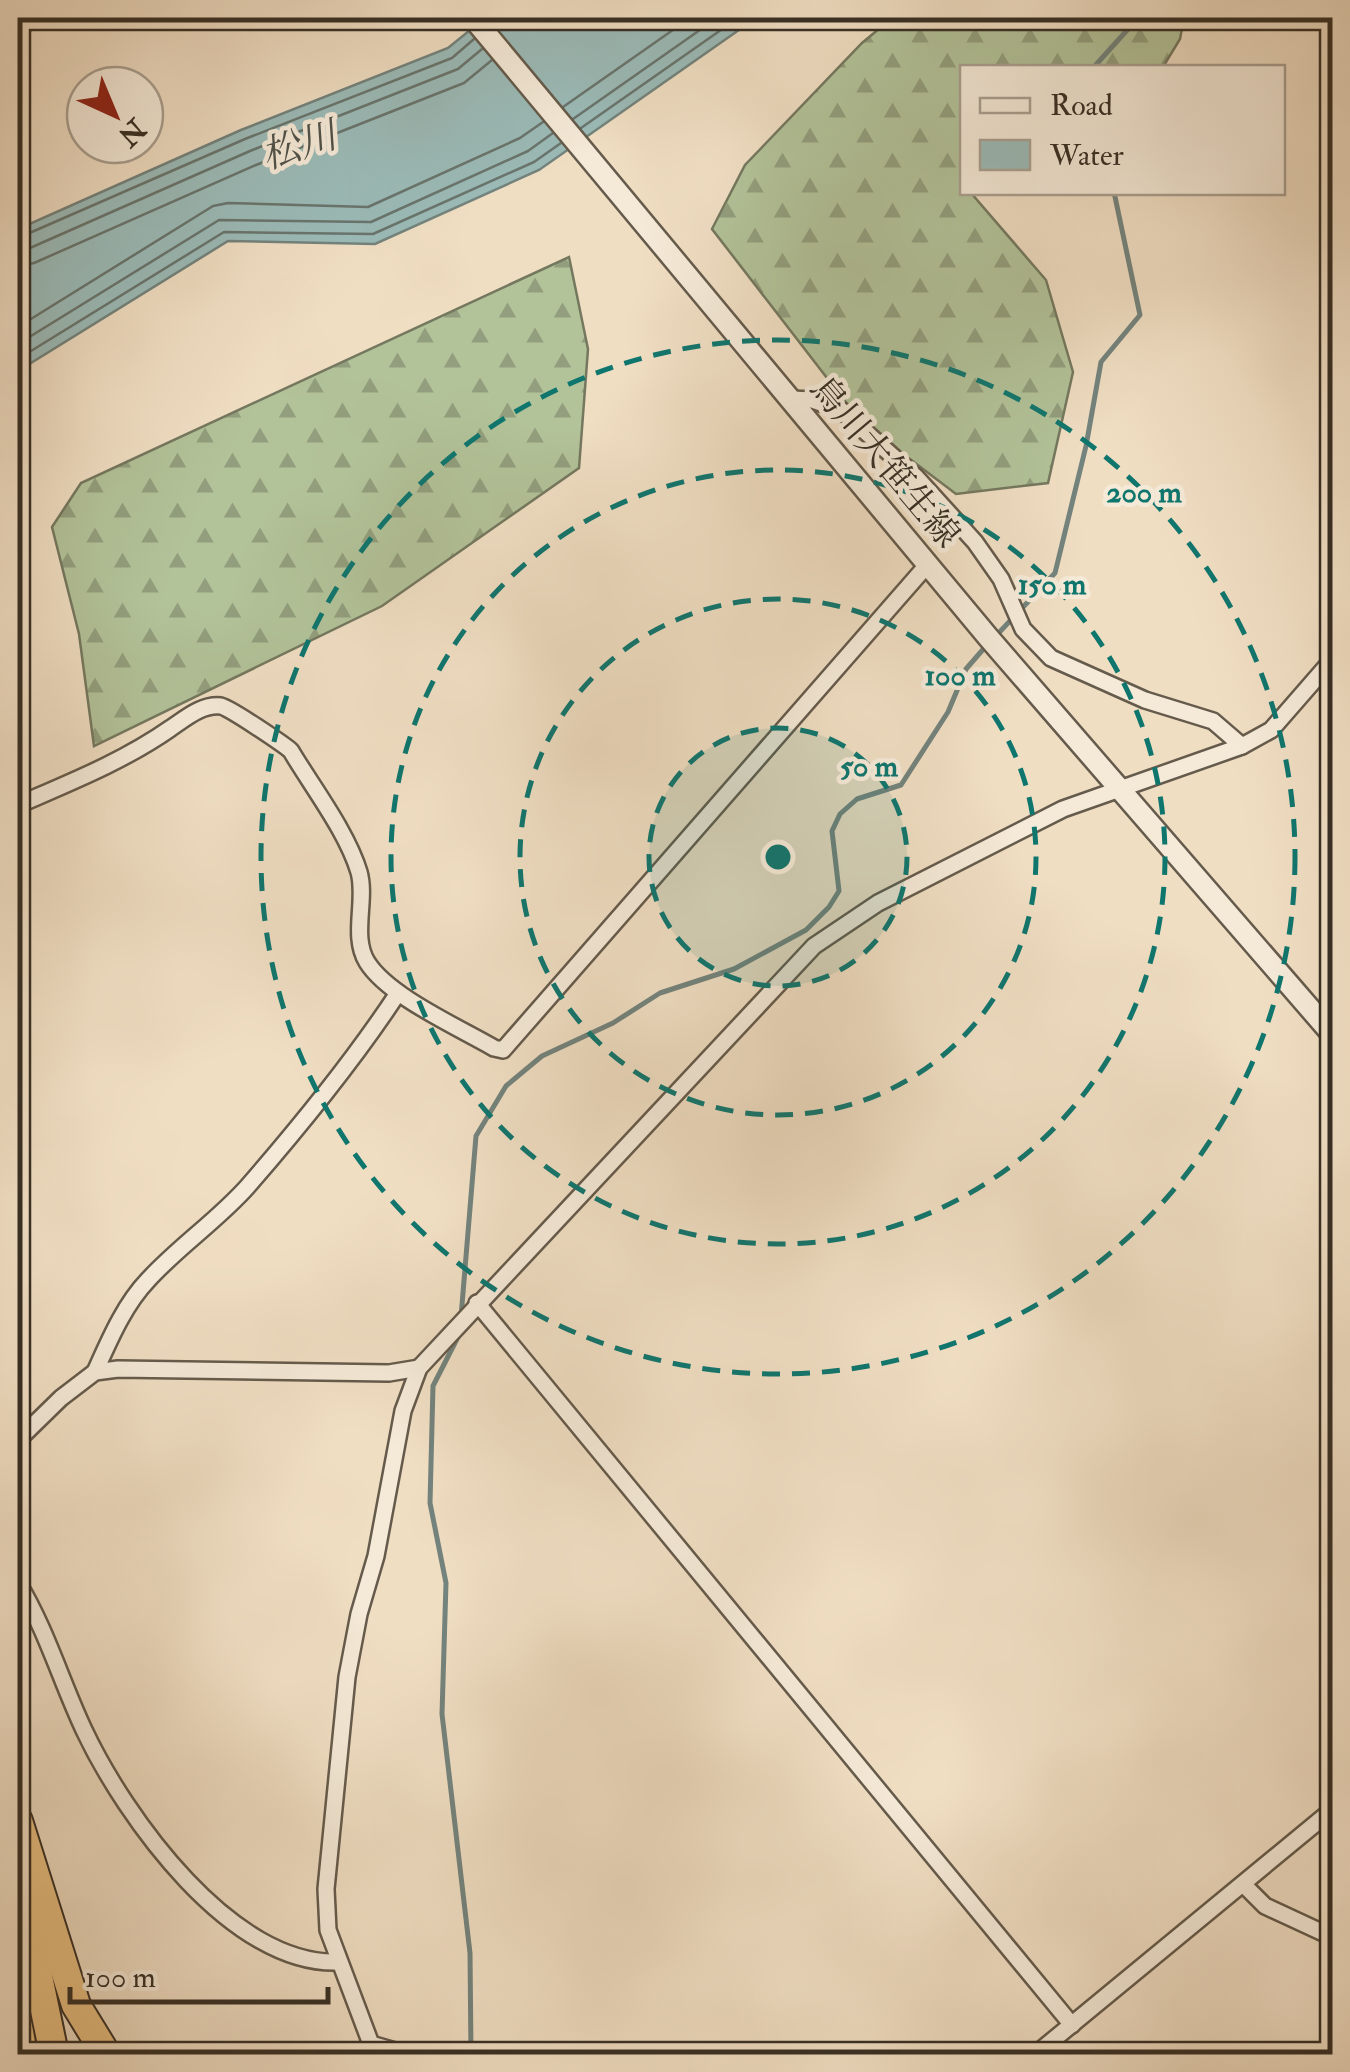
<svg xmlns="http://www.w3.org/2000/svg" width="1350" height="2072" font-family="'IM FELL Double Pica','Noto Serif JP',serif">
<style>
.forest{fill:url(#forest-firs);stroke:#74785f;stroke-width:2.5}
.water{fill:#9bbbb8;stroke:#73837d;stroke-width:2.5}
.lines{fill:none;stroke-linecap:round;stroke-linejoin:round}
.shore{stroke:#69756e;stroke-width:2.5}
.stream{stroke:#73837d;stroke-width:5}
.minor-casing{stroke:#655b4c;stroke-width:20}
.tertiary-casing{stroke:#655b4c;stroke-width:25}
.motorway-casing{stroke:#372f25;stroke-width:32}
.minor{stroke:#f5ead8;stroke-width:15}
.tertiary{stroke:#f5ead8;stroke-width:20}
.motorway{stroke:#e8bf82;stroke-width:28}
.ring{fill:none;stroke:#0f766e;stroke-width:5;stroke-dasharray:18 12}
.labels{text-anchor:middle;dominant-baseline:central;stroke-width:9;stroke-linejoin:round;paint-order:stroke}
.street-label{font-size:35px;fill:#372f25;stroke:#f5ead8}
.water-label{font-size:38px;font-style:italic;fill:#50524a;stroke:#f5ead8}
.centre{fill:#0f766e;stroke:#f5ead8;stroke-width:5}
.ring-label{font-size:30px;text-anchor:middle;font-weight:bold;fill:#0f766e;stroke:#f5ead8;stroke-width:9;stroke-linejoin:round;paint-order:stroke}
</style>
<defs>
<pattern id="forest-firs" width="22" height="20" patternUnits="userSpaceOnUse" patternTransform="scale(2.5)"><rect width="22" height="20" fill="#b2c299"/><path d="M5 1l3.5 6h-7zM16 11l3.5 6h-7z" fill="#929e7d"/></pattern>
</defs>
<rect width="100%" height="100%" fill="#f0dec3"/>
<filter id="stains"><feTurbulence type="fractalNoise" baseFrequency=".002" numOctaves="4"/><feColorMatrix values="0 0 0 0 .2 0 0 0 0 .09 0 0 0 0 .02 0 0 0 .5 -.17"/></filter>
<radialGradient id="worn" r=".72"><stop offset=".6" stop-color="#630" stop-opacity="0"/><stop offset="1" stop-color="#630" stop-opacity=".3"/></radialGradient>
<!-- forest -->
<g class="forest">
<polygon points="892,18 1184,18 1180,39 1163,67 962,68 962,192 971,193 1046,280 1073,372 1048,483 956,494 861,422 712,229 745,165 862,43"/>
<polygon points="569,257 588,349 579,468 382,606 94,746 79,634 52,527 81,483"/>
</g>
<!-- water -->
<polygon class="water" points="485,18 756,18 539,170 375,244 228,241 18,371 18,229 241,130 448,48"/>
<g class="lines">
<!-- shore -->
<g class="shore">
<polyline points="563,107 690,18"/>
<polyline points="573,119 717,18"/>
<polyline points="581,128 738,18"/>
<polyline points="18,238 245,139 452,58 474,39"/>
<polyline points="18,250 30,248 250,151 458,69 482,49"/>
<polyline points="18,266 34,263 256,165 464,83 492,60"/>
<polyline points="18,327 213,206 228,203 368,207 520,138 543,122"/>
<polyline points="18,344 219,220 371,222 528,151 553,133"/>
<polyline points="18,359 224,232 373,234 534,162 561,143"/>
</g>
<!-- stream -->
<g class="stream">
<polyline points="1093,68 1138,18"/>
<polyline points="994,638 1055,573 1086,446 1101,362 1140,315 1114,192"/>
<polyline points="461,1317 476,1136 506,1086 542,1056 613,1023 660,993 734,969 806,930 829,907 839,891 832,831 840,814 857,799 901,785 948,712 966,669 986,646"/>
<polyline points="460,1333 433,1386 430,1503 446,1583 442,1714 470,1953 471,2054"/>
</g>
<!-- minor casing -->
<g class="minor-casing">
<g id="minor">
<polyline points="18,28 34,18"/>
<polyline points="791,399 812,400 841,410 916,477 975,542 1001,579 1023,629 1051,658 1145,700 1213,721 1242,746"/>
<path d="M18,805c53,-23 106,-44 153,-77 15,-10 31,-24 50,-22 6,0 65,40 70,45 22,37 56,81 68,121 8,28 -8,64 8,90 21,34 91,65 127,86l9,2 425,-486"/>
<polyline points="477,1303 1072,2025"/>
<path d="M95,1372c14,-31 29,-67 53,-92 31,-34 70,-60 100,-94 53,-61 106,-126 150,-193"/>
<polyline points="18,1440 61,1398 95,1372 118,1369 389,1373 419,1368"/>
<path d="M18,1583c28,46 43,98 66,147 41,87 148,237 255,232"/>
<polyline points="1243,1884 1265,1906 1332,1937"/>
<polyline points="406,2054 371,2044 328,1930 326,1889 347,1677 359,1614 376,1556 403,1411 419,1368 814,946 878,903 1063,809 1242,746 1271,730 1332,660"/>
<polyline points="1036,2054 1332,1810"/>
</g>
</g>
<!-- tertiary casing -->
<g class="tertiary-casing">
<polyline id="tertiary" points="473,18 988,637 1332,1034"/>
</g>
<!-- motorway casing -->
<g class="motorway-casing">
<g id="motorway">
<polyline points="18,1821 76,2005 106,2054"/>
<polyline points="18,1879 54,2054"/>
<polyline points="18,2027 23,2054"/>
</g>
</g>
<!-- minor -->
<use href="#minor" class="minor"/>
<!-- tertiary -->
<use href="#tertiary" class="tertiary"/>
<!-- motorway -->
<use href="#motorway" class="motorway"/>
</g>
<!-- distance rings -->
<circle cx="778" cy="857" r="129" fill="#0f766e" fill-opacity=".12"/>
<g class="ring">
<circle cx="778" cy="857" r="129"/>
<circle cx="778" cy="857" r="258"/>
<circle cx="778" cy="857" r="387"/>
<circle cx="778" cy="857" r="517"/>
</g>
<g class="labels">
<!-- street labels -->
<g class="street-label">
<text transform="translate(885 462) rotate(50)">鳥川大笹生線</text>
</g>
<!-- water labels -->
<g class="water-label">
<text transform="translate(299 146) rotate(-18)">松川</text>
</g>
</g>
<circle cx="778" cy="857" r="15" class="centre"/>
<g class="ring-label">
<text x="1144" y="502">200 m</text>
<text x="1052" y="594">150 m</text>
<text x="960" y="685">100 m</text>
<text x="869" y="776">50 m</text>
</g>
<!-- margin -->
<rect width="1350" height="2072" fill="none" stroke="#f0dec3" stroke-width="60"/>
<rect x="20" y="20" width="1310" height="2032" fill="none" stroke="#372f25" stroke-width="5"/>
<rect x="30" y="30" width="1290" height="2012" fill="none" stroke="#372f25" stroke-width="2.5"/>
<!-- legend -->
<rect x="960" y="65" width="325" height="130" fill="#f5ead8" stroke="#a99f90" stroke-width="2.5"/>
<rect x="980" y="98" width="50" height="15" fill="#f5ead8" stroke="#a99f90" stroke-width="2.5"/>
<text x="1050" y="115" font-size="30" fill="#372f25">Road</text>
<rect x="980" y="140" width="50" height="30" fill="#9bbbb8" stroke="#a99f90" stroke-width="2.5"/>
<text x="1050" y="165" font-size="30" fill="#372f25">Water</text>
<!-- north arrow -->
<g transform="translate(115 115) rotate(136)"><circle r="48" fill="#f5ead8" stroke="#a99f90" stroke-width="2.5"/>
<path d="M0-8L18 38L0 25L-18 38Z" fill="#8f2418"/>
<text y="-15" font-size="28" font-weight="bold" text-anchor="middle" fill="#372f25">N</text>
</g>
<!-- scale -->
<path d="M70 1987v15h258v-15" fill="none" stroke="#372f25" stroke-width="5"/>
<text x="85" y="1987" font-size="30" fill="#372f25" stroke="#f5ead8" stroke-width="8" paint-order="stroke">100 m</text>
<rect width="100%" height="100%" filter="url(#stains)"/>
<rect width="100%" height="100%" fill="url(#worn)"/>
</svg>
